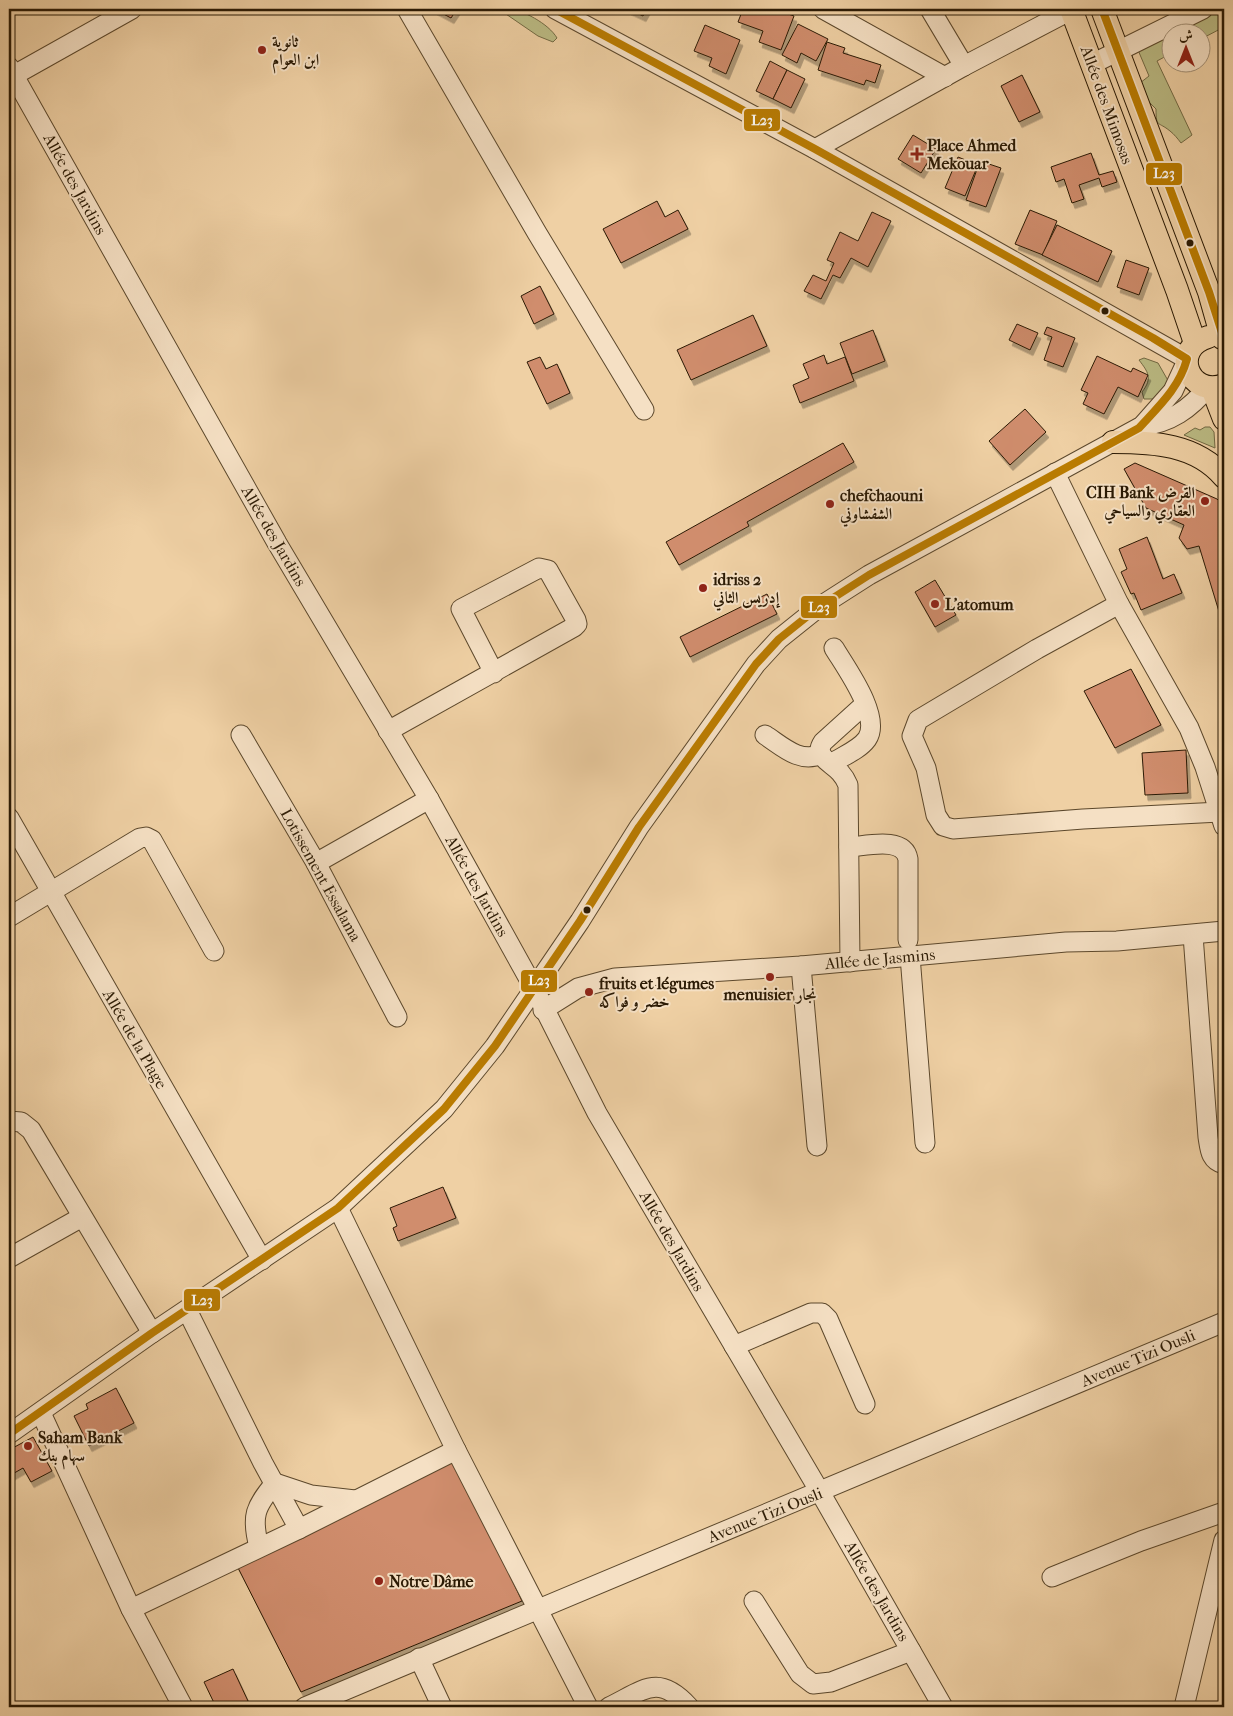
<svg xmlns="http://www.w3.org/2000/svg" width="1233" height="1716" font-family="'IM FELL French Canon',Amiri,serif">
<style>
.green{fill:#bbbb84;stroke:#736a44}
.building{fill:#d08d6d;stroke:#2b1a04;filter:url(#shadow)}
.lines{fill:none;stroke-linecap:round;stroke-linejoin:round}
.minor-casing{stroke:#5c482c;stroke-width:21}
.major-casing{stroke:#2b1a04;stroke-width:24}
.minor{stroke:#f5e0c4;stroke-width:19}
.major{stroke:#efd0a4;stroke-width:22}
.bus-1-casing{stroke:#f5e0c4;stroke-width:11}
.bus-1{stroke:#ba7c01;stroke-width:8}
.poi-dot{fill:#8f2418;stroke:#f5e0c4;stroke-width:2}
.bus-dot{fill:#2b1a04;stroke:#f5e0c4;stroke-width:2}
.labels{text-anchor:middle;dominant-baseline:central;stroke-width:4;stroke-linejoin:round;paint-order:stroke}
.poi-label{font-size:16px;font-weight:bold;fill:#2b1a04;stroke:#f5e0c4;text-anchor:start}
.street-label{font-size:16px;fill:#2b1a04;stroke:#f5e0c4}
.line-badge{stroke:#f5e0c4;stroke-width:2}
.badge-label{font-size:14px;text-anchor:middle;font-weight:bold;fill:#fff}
</style>
<defs>
<filter id="shadow"><feDropShadow dx="3" dy="5.5" stdDeviation="0" flood-color="#0004"/></filter>
</defs>
<rect width="100%" height="100%" fill="#efd0a4"/>
<filter id="stains"><feTurbulence type="fractalNoise" baseFrequency=".004" numOctaves="4"/><feColorMatrix values="0 0 0 0 .2 0 0 0 0 .09 0 0 0 0 .02 0 0 0 .5 -.17"/></filter>
<radialGradient id="worn" r=".72"><stop offset=".6" stop-color="#630" stop-opacity="0"/><stop offset="1" stop-color="#630" stop-opacity=".3"/></radialGradient>
<!-- green -->
<g class="green">
<path d="M507,9c15,0 42,15 50,29l-4,4 -15,-6 -35,-24z"/>
<polygon points="1220,9 1224,9 1224,27 1201,39 1200,32 1173,32"/>
<path d="M1170,34v20l-13,7 35,74 -11,8c-3,-4 -7,-9 -11,-12 -12,-10 -14,-3 -14,-22l-15,-15 -1,-11 9,-7 -11,-26z"/>
<path d="M1144,358l14,5 12,21 -16,15h-10l-2,-7c11,-14 6,-20 -3,-32z"/>
<polygon points="1205,427 1210,427 1214,432 1215,448 1184,435 1195,428 1200,430"/>
</g>
<!-- building -->
<g class="building">
<polygon points="434,9 451,11 457,9 451,18"/>
<polygon points="628,9 647,9 643,16"/>
<polygon points="743,9 774,9 794,16 781,50 759,42 763,31 738,22"/>
<polygon points="798,24 828,39 816,61 801,53 797,63 782,55"/>
<polygon points="705,25 740,40 726,74 709,66 712,58 694,51"/>
<polygon points="827,42 845,48 843,53 881,65 875,83 866,80 864,85 818,70"/>
<polygon points="770,61 787,70 773,99 756,91"/>
<polygon points="787,70 805,79 791,108 773,99"/>
<polygon points="1022,75 1040,112 1019,122 1001,86"/>
<polygon points="913,135 936,149 921,173 898,159"/>
<polygon points="1091,153 1099,175 1113,171 1117,182 1102,187 1099,178 1079,185 1084,199 1072,203 1064,179 1056,182 1051,167"/>
<polygon points="958,157 978,165 965,196 945,188"/>
<polygon points="980,161 1001,168 986,207 966,200"/>
<polygon points="657,201 665,217 678,210 688,229 621,263 603,229"/>
<polygon points="1030,210 1057,221 1043,255 1015,244"/>
<polygon points="872,212 891,221 868,267 851,258 840,278 833,275 821,299 804,291 813,275 826,281 834,263 827,260 840,232 858,241"/>
<polygon points="1057,225 1112,251 1098,282 1042,255"/>
<polygon points="1126,260 1149,268 1139,295 1117,287"/>
<polygon points="540,286 554,314 534,324 521,296"/>
<polygon points="753,315 767,346 691,380 677,350"/>
<polygon points="1017,324 1038,333 1030,350 1009,340"/>
<polygon points="1047,327 1075,338 1063,367 1044,360 1052,337 1044,334"/>
<polygon points="873,330 885,361 852,374 840,343"/>
<polygon points="824,355 827,364 845,357 854,381 800,403 793,385 809,378 803,364"/>
<polygon points="1097,356 1131,372 1133,368 1148,375 1138,397 1118,387 1104,414 1083,404 1088,393 1081,390"/>
<polygon points="540,357 546,369 557,364 570,393 547,404 527,362"/>
<polygon points="1025,409 1046,432 1010,465 989,441"/>
<polygon points="843,443 854,462 747,522 749,526 679,565 666,542"/>
<polygon points="1135,463 1217,499 1224,506 1224,628 1199,546 1187,549 1179,538 1184,525 1146,508 1124,469"/>
<polygon points="1147,537 1163,579 1174,574 1182,593 1141,610 1134,593 1131,594 1121,572 1127,569 1119,549"/>
<polygon points="935,580 956,615 935,627 915,592"/>
<polygon points="767,594 777,614 690,657 680,637"/>
<polygon points="1131,669 1161,725 1115,748 1084,691"/>
<polygon points="1186,750 1188,793 1145,795 1142,753"/>
<polygon points="443,1187 456,1218 398,1241 393,1228 397,1226 390,1208"/>
<polygon points="116,1388 134,1423 89,1446 74,1416 88,1409 86,1404"/>
<polygon points="33,1437 52,1471 31,1482 23,1468 9,1476 9,1450"/>
<polygon points="454,1456 522,1601 301,1692 234,1560"/>
<polygon points="233,1669 248,1701 235,1707 216,1707 204,1682"/>
</g>
<g class="lines">
<!-- minor casing -->
<g class="minor-casing">
<g id="minor">
<polyline points="407,9 537,233 644,410"/>
<polyline points="555,9 815,149 1187,359"/>
<polyline points="823,9 945,77"/>
<polyline points="930,9 964,66"/>
<polyline points="1092,64 1203,9"/>
<polyline points="9,67 277,543 429,799 535,990 597,1113 820,1492 943,1707"/>
<polyline points="9,78 132,9"/>
<polyline points="815,149 964,66 1073,9"/>
<path d="M1142,426c28,-3 48,-17 66,-39"/>
<polyline points="1055,473 1119,604 1189,728 1205,767 1224,826"/>
<polyline points="1119,604 1037,649 918,720 912,736 926,768 936,815 943,826 953,829 1083,819 1220,812"/>
<polyline points="388,731 574,627 577,624 576,620 548,570 539,568 461,609 494,673"/>
<polyline points="241,735 316,863 397,1017"/>
<path d="M765,735c17,11 35,29 56,19"/>
<path d="M832,763c11,-7 27,-13 35,-24 15,-22 -21,-71 -33,-91"/>
<polyline points="9,818 262,1260"/>
<path d="M849,847c17,-1 55,-11 59,12v81"/>
<polyline points="316,863 429,799"/>
<polyline points="9,917 140,838 146,837 152,840 214,951"/>
<path d="M1193,935l15,202c2,12 2,24 16,27"/>
<polyline points="910,956 925,1143"/>
<path d="M850,962l-2,-177c-8,-19 -20,-19 -27,-31 -2,-4 0,-9 2,-12l42,-38"/>
<polyline points="801,966 817,1146"/>
<polyline points="543,1010 578,988 615,978 801,966 1066,942 1117,941 1224,931"/>
<polyline points="9,1121 21,1122 31,1130 152,1333"/>
<polyline points="338,1208 456,1450 588,1707"/>
<polyline points="9,1258 82,1217"/>
<polyline points="187,1310 263,1463 299,1529"/>
<polyline points="734,1346 811,1313 822,1313 828,1319 865,1404"/>
<polyline points="41,1413 131,1609 183,1707"/>
<polyline points="9,1434 152,1333 338,1208 444,1109 495,1046 580,921 639,827 756,664 779,639 819,607 869,575 1142,426 1173,391 1186,363"/>
<path d="M259,1547c-8,-31 -4,-40 16,-64l36,12 44,5"/>
<polyline points="1052,1577 1141,1541 1224,1512"/>
<polyline points="754,1601 800,1674 813,1684 831,1682 911,1651"/>
<polyline points="131,1609 299,1529 456,1450"/>
<polyline points="419,1658 442,1707"/>
<path d="M305,1707c305,-130 613,-256 919,-385"/>
<path d="M609,1707c35,-17 49,-34 80,0"/>
<polyline points="1184,1707 1224,1540"/>
</g>
</g>
<!-- major casing -->
<g class="major-casing">
<g id="major">
<polyline points="1071,9 1177,290 1195,343"/>
<polyline points="1102,9 1209,292 1222,338"/>
<path d="M1208,337c-38,11 -20,61 16,48"/>
<polyline points="1212,388 1224,419"/>
<path d="M1113,442c40,0 83,2 111,35"/>
</g>
</g>
<!-- minor -->
<use href="#minor" class="minor"/>
<!-- major -->
<use href="#major" class="major"/>
<!-- bus-1 casing -->
<g class="bus-1-casing">
<g id="bus-1">
<polyline points="1102,9 1209,292 1224,339"/>
<path d="M9,1434l143,-101 186,-125 106,-99 51,-63 85,-125 59,-94 117,-163 23,-25 40,-32 50,-32 270,-147c20,-22 40,-40 48,-69l-34,-21 -338,-189 -260,-140"/>
</g>
</g>
<!-- bus-1 -->
<use href="#bus-1" class="bus-1"/>
</g>
<!-- markers -->
<g class="poi-dot">
<circle cx="262" cy="50" r="5"/>
<path d="M914.5 146.5h5v5h5v5h-5v5h-5v-5h-5v-5h5z"/>
<circle cx="1205" cy="501" r="5"/>
<circle cx="830" cy="504" r="5"/>
<circle cx="703" cy="588" r="5"/>
<circle cx="935" cy="604" r="5"/>
<circle cx="770" cy="977" r="5"/>
<circle cx="589" cy="992" r="5"/>
<circle cx="28" cy="1446" r="5"/>
<circle cx="379" cy="1581" r="5"/>
</g>
<g class="bus-dot">
<circle cx="1190" cy="243" r="4.5"/>
<circle cx="1105" cy="311" r="4.5"/>
<circle cx="587" cy="910" r="4.5"/>
</g>
<g class="labels">
<!-- poi labels -->
<g class="poi-label">
<text x="272" y="41">ثانوية<tspan x="272" dy="18">ابن العوام</tspan></text>
<text x="927" y="145">Place Ahmed<tspan x="927" dy="18">Mekouar</tspan></text>
<text x="1195" y="492" text-anchor="end">CIH Bank القرض<tspan x="1195" dy="18">العقاري والسياحي</tspan></text>
<text x="840" y="495">chefchaouni<tspan x="840" dy="18">الشفشاوني</tspan></text>
<text x="713" y="579">idriss 2<tspan x="713" dy="18">إدريس الثاني</tspan></text>
<text x="945" y="604">L'atomum</text>
<text x="599" y="983">fruits et légumes<tspan x="599" dy="18">خضر و فواكه</tspan></text>
<text x="770" y="994" text-anchor="middle">menuisier نجار</text>
<text x="38" y="1437">Saham Bank<tspan x="38" dy="18">سهام بنك</tspan></text>
<text x="389" y="1581">Notre Dâme</text>
</g>
<!-- street labels -->
<g class="street-label">
<text transform="translate(1107 105) rotate(70)">Allée des Mimosas</text>
<text transform="translate(75 184) rotate(61)">Allée des Jardins</text>
<text transform="translate(274 536) rotate(60)">Allée des Jardins</text>
<text transform="translate(321 875) rotate(61)">Lotissement Essalama</text>
<text transform="translate(477 886) rotate(61)">Allée des Jardins</text>
<text transform="translate(880 959) rotate(-5)">Allée de Jasmins</text>
<text transform="translate(135 1039) rotate(60)">Allée de la Plage</text>
<text transform="translate(672 1241) rotate(60)">Allée des Jardins</text>
<text transform="translate(1138 1358) rotate(-23)">Avenue Tizi Ousli</text>
<text transform="translate(765 1515) rotate(-22)">Avenue Tizi Ousli</text>
<text transform="translate(877 1591) rotate(60)">Allée des Jardins</text>
</g>
</g>
<g class="line-badge">
<rect x="743" y="108" width="38" height="24" rx="5" fill="#ba7c01"/>
<rect x="1145" y="162" width="38" height="24" rx="5" fill="#ba7c01"/>
<rect x="800" y="595" width="38" height="24" rx="5" fill="#ba7c01"/>
<rect x="520" y="969" width="38" height="24" rx="5" fill="#ba7c01"/>
<rect x="183" y="1288" width="38" height="24" rx="5" fill="#ba7c01"/>
</g>
<g class="badge-label">
<text x="762" y="125">L23</text>
<text x="1164" y="178">L23</text>
<text x="819" y="612">L23</text>
<text x="539" y="985">L23</text>
<text x="202" y="1305">L23</text>
</g>
<!-- margin -->
<rect width="1233" height="1716" fill="none" stroke="#efd0a4" stroke-width="30"/>
<rect x="10" y="10" width="1213" height="1696" fill="none" stroke="#2b1a04" stroke-width="2.5"/>
<rect x="15" y="15" width="1203" height="1686" fill="none" stroke="#2b1a04"/>
<!-- north arrow -->
<g transform="translate(1186 48)"><circle r="24" fill="#f5e0c4" stroke="#a49177"/>
<path d="M0-4L9 19L0 12L-9 19Z" fill="#8f2418"/>
<text y="-8" font-size="14" font-weight="bold" text-anchor="middle" fill="#2b1a04">ش</text>
</g>
<rect width="100%" height="100%" filter="url(#stains)"/>
<rect width="100%" height="100%" fill="url(#worn)"/>
</svg>
